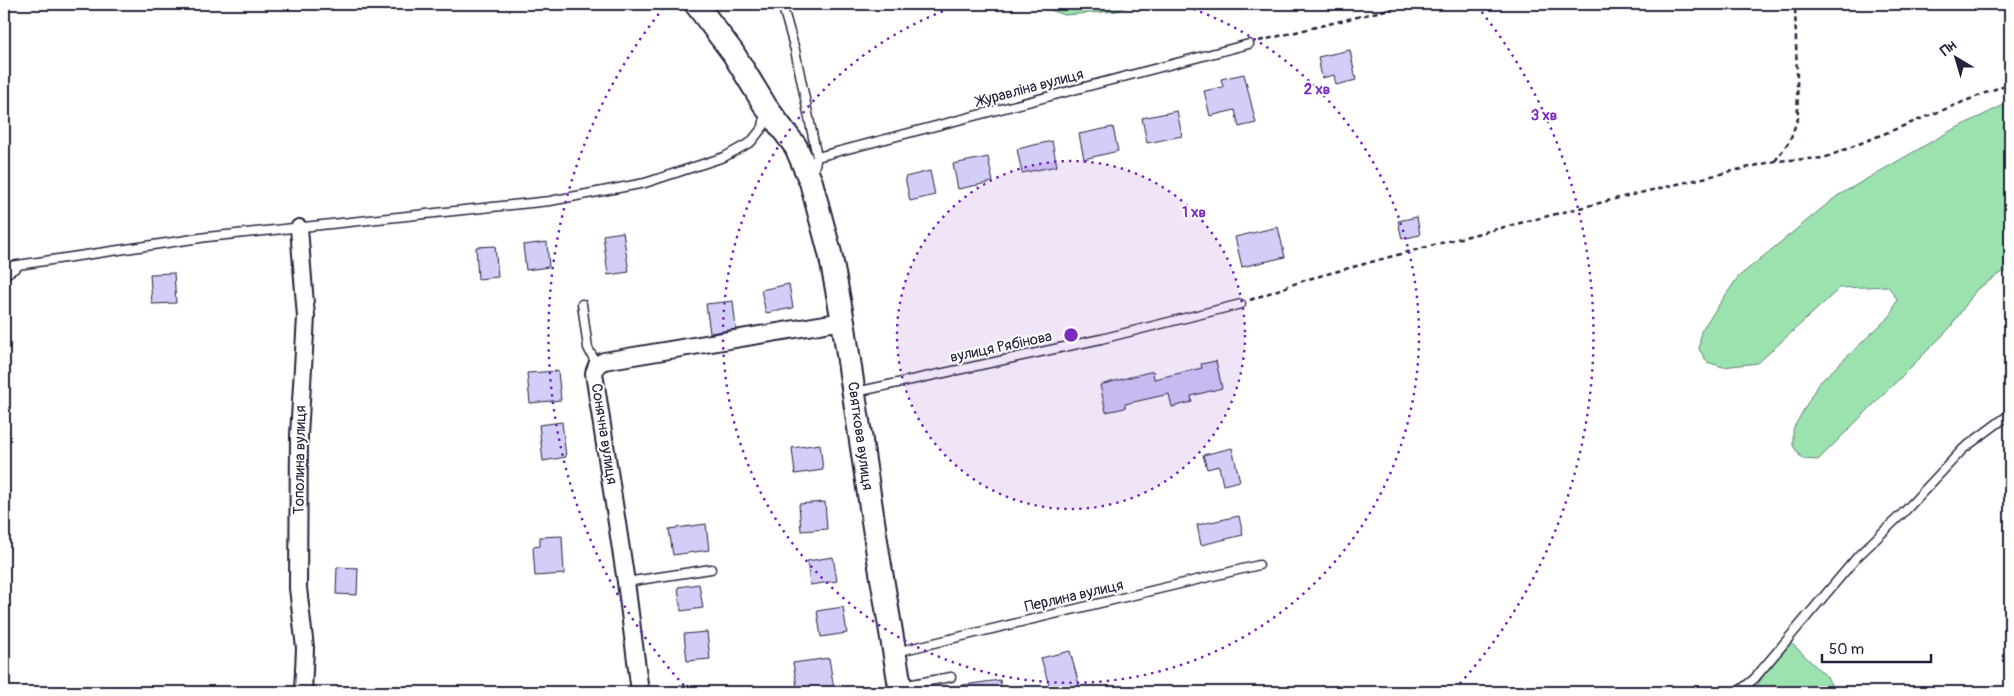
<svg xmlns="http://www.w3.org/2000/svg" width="2014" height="696" font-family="Pangolin,sans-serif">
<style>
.green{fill:#9be2af;stroke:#5e8275}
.building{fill:#d2cef7;stroke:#22223b}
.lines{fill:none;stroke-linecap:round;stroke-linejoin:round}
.service-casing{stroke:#22223b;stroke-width:11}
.minor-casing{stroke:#22223b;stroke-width:20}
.secondary-casing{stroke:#22223b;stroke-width:26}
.path{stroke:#22223b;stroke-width:2.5;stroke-dasharray:5 4;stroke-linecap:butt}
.service{stroke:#fff;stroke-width:8}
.minor{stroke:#fff;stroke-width:16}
.secondary{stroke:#fff;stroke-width:22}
.ring{fill:none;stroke:#7b2cbf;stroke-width:2.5;stroke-dasharray:2.5 5}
.labels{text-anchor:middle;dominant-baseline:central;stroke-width:4;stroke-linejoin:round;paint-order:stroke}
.street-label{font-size:15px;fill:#22223b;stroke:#fff}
.centre{fill:#7b2cbf;stroke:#fff;stroke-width:2.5}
.ring-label{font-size:15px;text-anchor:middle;font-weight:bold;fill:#7b2cbf;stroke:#fff;stroke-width:4;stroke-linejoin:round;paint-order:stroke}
</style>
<rect width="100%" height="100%" fill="#fff"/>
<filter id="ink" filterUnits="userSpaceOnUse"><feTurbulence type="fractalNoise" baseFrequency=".02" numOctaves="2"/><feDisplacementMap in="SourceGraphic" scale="10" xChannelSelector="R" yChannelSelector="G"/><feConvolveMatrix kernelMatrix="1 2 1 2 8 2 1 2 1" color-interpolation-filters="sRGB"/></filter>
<g filter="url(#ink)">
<!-- green -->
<g class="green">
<polygon points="1032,4 1133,4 1116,11 1065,15"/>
<polygon points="2010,102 2010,271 2003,272 1977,289 1949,329 1818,460 1802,459 1793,446 1793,429 1818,384 1891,315 1897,299 1888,286 1840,288 1758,363 1723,367 1707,362 1699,349 1701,331 1738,277 1837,196 1950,131"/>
<polygon points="1787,639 1827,677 1835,692 1753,692"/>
</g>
<!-- building -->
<g class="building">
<polygon points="1350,50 1356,80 1336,85 1334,75 1322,78 1318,57"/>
<polygon points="1244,74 1256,123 1239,127 1235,110 1210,116 1204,91 1223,87 1221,79"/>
<polygon points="1177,111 1182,136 1147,143 1142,118"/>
<polygon points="1113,127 1118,151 1084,159 1079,134"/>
<polygon points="1052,141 1057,166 1022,173 1017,149"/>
<polygon points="988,157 993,182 958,189 953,164"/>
<polygon points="930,171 935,195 910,201 905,177"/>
<polygon points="1417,217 1420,235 1402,239 1398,221"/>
<polygon points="1278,227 1285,257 1242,267 1235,237"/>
<polygon points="623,232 629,272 608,275 603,235"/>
<polygon points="547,242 549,267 526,270 523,245"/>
<polygon points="495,246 498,277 478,279 476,247"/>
<polygon points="174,273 176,303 152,304 150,274"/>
<polygon points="789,284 793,308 766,313 761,290"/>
<polygon points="733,301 736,329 710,333 706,304"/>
<polygon points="1216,361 1222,388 1191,396 1192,402 1172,407 1169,394 1125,404 1125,408 1106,412 1100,385 1153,371 1154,379 1202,368 1201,364"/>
<polygon points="558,371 561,400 530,403 527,373"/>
<polygon points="562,422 566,457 543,461 539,425"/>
<polygon points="820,444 823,470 795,474 792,448"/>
<polygon points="1232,448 1240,481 1223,485 1219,466 1207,469 1203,455"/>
<polygon points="825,502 827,529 801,531 799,504"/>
<polygon points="1239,516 1243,535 1201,545 1197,525"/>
<polygon points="706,524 709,550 673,555 669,529"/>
<polygon points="562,536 564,574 535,576 533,547 540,546 540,537"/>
<polygon points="833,557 837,581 810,585 807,561"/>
<polygon points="337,567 358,568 357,595 336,594"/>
<polygon points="699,584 703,608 681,611 678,587"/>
<polygon points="843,607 847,633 821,637 817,611"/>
<polygon points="707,632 710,659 687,661 684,634"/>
<polygon points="1070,651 1081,692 1051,692 1041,658"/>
<polygon points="829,658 834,689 822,692 798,692 793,663"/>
<polygon points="1000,680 1002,692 963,692 963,685"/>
</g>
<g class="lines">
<!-- service casing -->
<g class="service-casing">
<g id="service">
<polyline points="782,4 795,50 817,157 813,173"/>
<polyline points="817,157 1249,44"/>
<polyline points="4,267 207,237 550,201 645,183 724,157 751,142 763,127 765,115"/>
<polyline points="4,275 17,267"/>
<polyline points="582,304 588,348 597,365"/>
<polyline points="856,392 1101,339 1241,304"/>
<polyline points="626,582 711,569"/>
<polyline points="896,652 1259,565"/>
<polyline points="901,686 951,677"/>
<polyline points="1738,692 1754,679 1858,556 1905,511 1963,449 2010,414"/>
</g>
</g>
<!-- minor casing -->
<g class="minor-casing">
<g id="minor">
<polyline points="299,228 306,317 299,435 298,588 305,648 303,692"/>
<polyline points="640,692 626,582 594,373 597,365 604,361 843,321"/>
</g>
</g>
<!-- secondary casing -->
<g class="secondary-casing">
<polyline id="secondary" points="696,4 733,53 766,107 796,147 811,182 830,253 843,321 878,554 901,692"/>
</g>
<!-- path -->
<g class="path">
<polyline points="1259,41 1410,4"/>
<polyline points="1775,161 1790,140 1798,118 1795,4"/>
<polyline points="1250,300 1305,280 1441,243 1627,196 1775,161 1824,158 2010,83"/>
</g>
<!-- service -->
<use href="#service" class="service"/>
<!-- minor -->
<use href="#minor" class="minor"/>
<!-- secondary -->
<use href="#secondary" class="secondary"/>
</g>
</g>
<!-- distance rings -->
<circle cx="1071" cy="335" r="174" fill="#7b2cbf" fill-opacity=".12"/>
<g class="ring">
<circle cx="1071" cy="335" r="174"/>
<path d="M1179 4A348 348 0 1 1 963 4"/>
<path d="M689 691A522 522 0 0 1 665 6M1477 6A522 522 0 0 1 1453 691"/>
</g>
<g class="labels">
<!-- street labels -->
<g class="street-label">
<text transform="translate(1030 88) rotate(-15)">Журавліна вулиця</text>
<text transform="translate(1001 347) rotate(-12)">вулиця Рябінова</text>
<text transform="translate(604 434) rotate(81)">Сонячна вулиця</text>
<text transform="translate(860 436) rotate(82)">Святкова вулиця</text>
<text transform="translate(300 460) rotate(-89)">Тополина вулиця</text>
<text transform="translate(1074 596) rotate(-13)">Перлина вулиця</text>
</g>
</g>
<circle cx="1071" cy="335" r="8" class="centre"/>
<g class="ring-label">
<text x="1317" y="94">2 хв</text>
<text x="1544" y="120">3 хв</text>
<text x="1194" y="217">1 хв</text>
</g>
<!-- margin -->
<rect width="2014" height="696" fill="none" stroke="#fff" stroke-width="20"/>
<rect x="10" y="10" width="1994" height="676" fill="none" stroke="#22223b" stroke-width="2" filter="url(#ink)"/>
<!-- north arrow -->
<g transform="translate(1956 58) rotate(322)" stroke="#ffffff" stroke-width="4" paint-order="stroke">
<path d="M0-4L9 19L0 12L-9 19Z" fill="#22223b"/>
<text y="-8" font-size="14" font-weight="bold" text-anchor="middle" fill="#22223b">Пн</text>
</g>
<!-- scale -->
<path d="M1822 654v8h109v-8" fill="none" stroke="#22223b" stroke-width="2.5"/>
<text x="1829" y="654" font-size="15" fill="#22223b" stroke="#ffffff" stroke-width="4" paint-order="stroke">50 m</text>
</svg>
